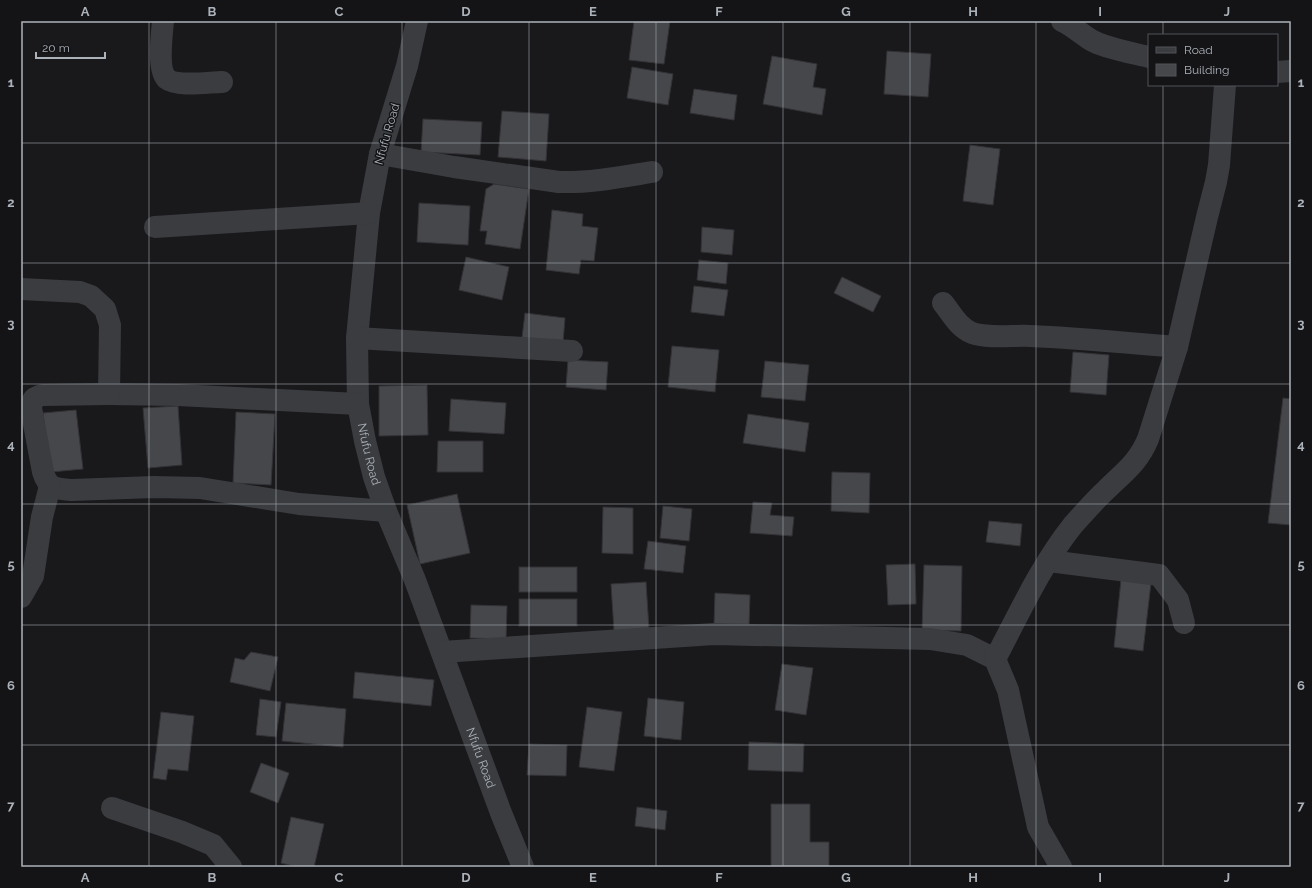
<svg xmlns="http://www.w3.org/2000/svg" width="1312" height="888" font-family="Raleway,sans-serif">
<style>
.building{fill:#46474b;stroke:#333337}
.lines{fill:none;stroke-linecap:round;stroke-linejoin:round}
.minor{stroke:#3a3c40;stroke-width:22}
.grid{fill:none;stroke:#acb2ba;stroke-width:1;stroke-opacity:0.55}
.labels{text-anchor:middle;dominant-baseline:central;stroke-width:3;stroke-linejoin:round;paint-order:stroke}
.street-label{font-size:12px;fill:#acb2ba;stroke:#141416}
.neatline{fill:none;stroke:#acb2ba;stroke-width:1.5}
.grid-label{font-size:13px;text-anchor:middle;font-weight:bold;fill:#acb2ba}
</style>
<rect width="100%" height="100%" fill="#19191b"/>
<!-- building -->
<g class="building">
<polygon points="634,21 670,21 664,64 629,60"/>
<polygon points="887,51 931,54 928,97 884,94"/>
<polygon points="772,56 817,64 813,87 826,89 822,115 763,104"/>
<polygon points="632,67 673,74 668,105 627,98"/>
<polygon points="694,89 737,95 734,120 690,113"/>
<polygon points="502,111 549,114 546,161 498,157"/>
<polygon points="423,119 482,122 480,155 421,152"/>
<polygon points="970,145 1000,149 993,205 963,201"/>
<polygon points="494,184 529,189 520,249 485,244 487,231 480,231 486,189"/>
<polygon points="419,203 470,206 468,245 417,242"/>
<polygon points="552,210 583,214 582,226 598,228 594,261 581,260 579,274 546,270"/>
<polygon points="702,227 734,230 732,255 701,252"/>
<polygon points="466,257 509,267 502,300 459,290"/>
<polygon points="699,260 728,263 726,284 697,280"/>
<polygon points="842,277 881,296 873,312 834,293"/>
<polygon points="694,286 728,290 724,316 691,312"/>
<polygon points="525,313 565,318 563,343 522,338"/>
<polygon points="672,346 719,350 715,392 668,387"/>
<polygon points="1073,352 1109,355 1106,395 1070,392"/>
<polygon points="568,360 608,362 606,390 566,387"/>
<polygon points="765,361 809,365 805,401 761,397"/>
<polygon points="427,385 428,435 379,436 379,386"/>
<polygon points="1283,398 1291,399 1291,525 1268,523"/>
<polygon points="451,399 506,403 504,434 449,431"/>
<polygon points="178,406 182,465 148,468 143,408"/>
<polygon points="76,410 83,469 51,472 43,413"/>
<polygon points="236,412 275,414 271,485 233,483"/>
<polygon points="748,414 809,423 805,452 743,443"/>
<polygon points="438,441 483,441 483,472 437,472"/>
<polygon points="832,472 870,473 869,513 831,511"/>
<polygon points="457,494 470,553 420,564 407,505"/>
<polygon points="753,502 772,503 770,515 794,517 792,536 750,533"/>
<polygon points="663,506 692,509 689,541 660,538"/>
<polygon points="603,507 633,508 633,554 602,553"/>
<polygon points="989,521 1022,524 1020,546 986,542"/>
<polygon points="648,541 686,546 683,573 644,569"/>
<polygon points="915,564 916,604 888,605 886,565"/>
<polygon points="924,565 962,566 961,631 922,630"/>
<rect x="519" y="567" width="58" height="25"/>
<polygon points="1121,580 1151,583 1143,651 1114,647"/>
<polygon points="646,582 649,629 614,631 611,584"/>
<polygon points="715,593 750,595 749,626 714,624"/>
<rect x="519" y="599" width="58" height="27"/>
<polygon points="471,605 507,606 506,639 470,638"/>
<polygon points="251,652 278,657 270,691 230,682 235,658 244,660"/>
<polygon points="782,664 813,668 806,715 775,710"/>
<polygon points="355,672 434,680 431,706 353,698"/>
<polygon points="648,698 684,702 681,740 644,736"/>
<polygon points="260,699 281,702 276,737 256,735"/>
<polygon points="286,703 346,709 343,747 282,741"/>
<polygon points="587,707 622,712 614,771 579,767"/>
<polygon points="161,712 194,716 188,771 168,769 166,780 153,778"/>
<polygon points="749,742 804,744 803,772 748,770"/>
<polygon points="529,744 567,745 566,776 527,775"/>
<polygon points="261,763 289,773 278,803 250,792"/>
<polygon points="771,804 810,804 810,842 829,842 829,867 771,867"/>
<polygon points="637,807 667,811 665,830 635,826"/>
<polygon points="291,817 324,824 314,867 297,867 281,863"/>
</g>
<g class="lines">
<!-- minor -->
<g class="minor">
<path d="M163,21c-1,12 -6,49 4,58 10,8 43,3 55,3"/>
<path id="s1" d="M417,21l-10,45 -27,88 -11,59 -12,125 1,66 7,37 9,36 12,34 29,69 86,233 22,54"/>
<path d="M1062,21c11,5 19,13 29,19 13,8 42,13 58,17"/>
<polyline points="1277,72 1291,71"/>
<path d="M380,154l74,13 105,15c31,1 62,-5 93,-10"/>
<polyline points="155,227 369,213"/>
<polyline points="21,289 80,292 91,296 105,309 110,325 109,394 178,395 358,404"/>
<path d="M943,303c9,11 15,24 29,30 19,6 40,2 58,3 49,2 98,7 147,11"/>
<polyline points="357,338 572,351"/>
<path d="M109,394l-66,1c-9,2 -11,4 -12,13l12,64c5,17 13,17 29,18l82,-3 46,1 99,16 87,7"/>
<polyline points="1049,561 1159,575 1178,600 1184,623"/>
<polyline points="21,597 33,576 42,517 50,486"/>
<polyline points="442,652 714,634 930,639 967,645 995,659 1008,690 1038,827 1061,867"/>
<path d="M995,659c24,-45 46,-94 78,-134 11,-12 21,-24 33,-35 18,-18 32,-27 42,-51l29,-92 30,-130 9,-35 3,-17 6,-80"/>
<polyline points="112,808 182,832 213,845 231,867"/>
</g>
</g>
<!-- grid -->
<path class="grid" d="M149,21v846M276,21v846M402,21v846M529,21v846M656,21v846M783,21v846M910,21v846M1036,21v846M1163,21v14M1163,85v782M21,143h1270M21,263h1270M21,384h1270M21,504h1270M21,625h1270M21,745h1270"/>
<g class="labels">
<!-- street labels -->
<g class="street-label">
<text transform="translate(387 134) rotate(-74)">Nfufu Road</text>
<text stroke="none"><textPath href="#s1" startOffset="441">Nfufu Road</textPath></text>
<text stroke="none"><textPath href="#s1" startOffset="765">Nfufu Road</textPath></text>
</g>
</g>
<!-- border -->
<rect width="1312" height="888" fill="none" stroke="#141416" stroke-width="44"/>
<!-- legend -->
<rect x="1148" y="34" width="130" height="52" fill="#141416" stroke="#515358"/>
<rect x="1156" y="47" width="20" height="6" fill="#3a3c40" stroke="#515358"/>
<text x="1184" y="54" font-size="12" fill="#acb2ba">Road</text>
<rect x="1156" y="64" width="20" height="12" fill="#46474b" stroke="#515358"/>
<text x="1184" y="74" font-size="12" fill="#acb2ba">Building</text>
<!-- scale -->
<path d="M36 52v6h69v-6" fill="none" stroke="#acb2ba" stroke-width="2"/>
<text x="42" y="52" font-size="12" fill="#acb2ba" stroke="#141416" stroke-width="3" paint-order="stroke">20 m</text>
<rect x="22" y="22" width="1268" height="844" class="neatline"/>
<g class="grid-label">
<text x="85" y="16">A</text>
<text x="212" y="16">B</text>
<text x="339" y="16">C</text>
<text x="466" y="16">D</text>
<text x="593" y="16">E</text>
<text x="719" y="16">F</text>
<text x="846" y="16">G</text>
<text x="973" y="16">H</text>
<text x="1100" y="16">I</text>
<text x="1227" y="16">J</text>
<text x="11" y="87">1</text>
<text x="1301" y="87">1</text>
<text x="11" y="207">2</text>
<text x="1301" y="207">2</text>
<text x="11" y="328">3</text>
<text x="1301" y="328">3</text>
<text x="11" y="449">4</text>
<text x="1301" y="449">4</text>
<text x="11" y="569">5</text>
<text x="1301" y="569">5</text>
<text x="11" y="690">6</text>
<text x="1301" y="690">6</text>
<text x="11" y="810">7</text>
<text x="1301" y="810">7</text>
<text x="85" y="882">A</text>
<text x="212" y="882">B</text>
<text x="339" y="882">C</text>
<text x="466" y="882">D</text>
<text x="593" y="882">E</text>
<text x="719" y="882">F</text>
<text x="846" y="882">G</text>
<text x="973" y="882">H</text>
<text x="1100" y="882">I</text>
<text x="1227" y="882">J</text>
</g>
</svg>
